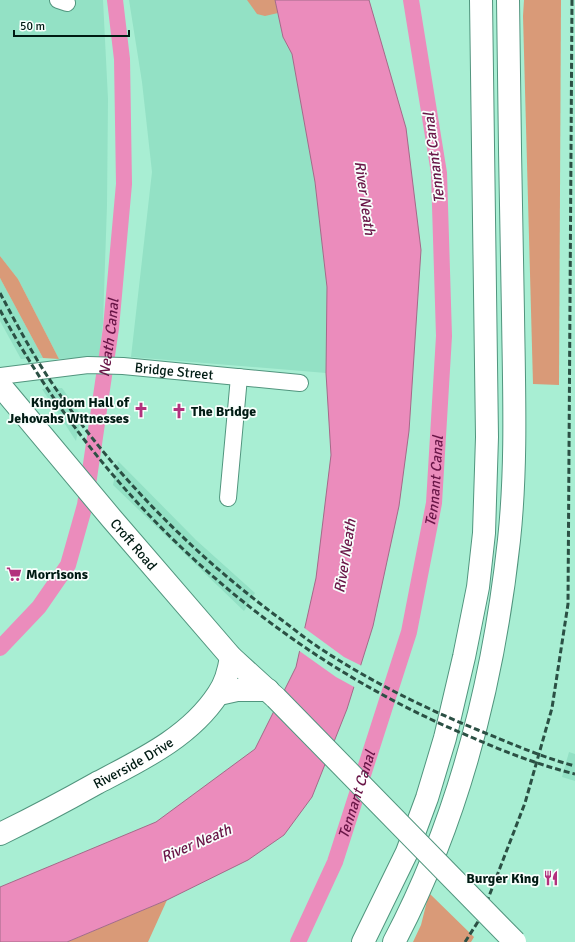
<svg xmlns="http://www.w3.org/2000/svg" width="575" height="942" font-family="Signika,sans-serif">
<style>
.built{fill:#93e1c5}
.green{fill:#d99a78}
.water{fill:#eb8cbc;stroke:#a46a89}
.pier{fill:#a8eed3}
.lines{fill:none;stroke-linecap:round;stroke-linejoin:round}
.canal{stroke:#eb8cbc;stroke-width:16}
.minor-casing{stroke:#51957e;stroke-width:18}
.secondary-casing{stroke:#51957e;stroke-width:24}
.trunk-casing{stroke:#51957e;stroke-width:24}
.minor{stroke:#fff;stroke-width:16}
.secondary{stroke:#fff;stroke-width:22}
.trunk{stroke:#fff;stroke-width:22}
.rail{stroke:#2b5044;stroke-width:3;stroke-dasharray:6 3;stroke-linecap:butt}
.secondary-bridge-casing{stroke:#51957e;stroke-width:24;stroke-linecap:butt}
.secondary-bridge{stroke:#fff;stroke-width:22}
.labels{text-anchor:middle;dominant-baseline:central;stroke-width:3.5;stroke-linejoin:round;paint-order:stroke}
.street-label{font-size:14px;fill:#001b13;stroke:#f8fffc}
.poi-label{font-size:14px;font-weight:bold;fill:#001b13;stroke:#f8fffc;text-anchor:end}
.water-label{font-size:15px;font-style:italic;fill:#691647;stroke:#f8fffc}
</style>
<rect width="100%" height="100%" fill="#a8eed3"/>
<!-- built -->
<g class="built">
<polygon points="0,0 103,0 108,99 107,205 103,323 99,357 59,359 18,279 0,256"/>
<polygon points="129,0 275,0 283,37 292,54 315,182 327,287 326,373 131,357 152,172 142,82"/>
<polygon points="0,278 43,358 21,359 0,321"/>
<polygon points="62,388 81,415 76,441 42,389"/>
<polygon points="118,461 196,540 255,593 244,611 113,485"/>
<polygon points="569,752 575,754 575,781 562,777"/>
</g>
<!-- green -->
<g class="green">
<polygon points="247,0 275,0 278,13 265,16 257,14"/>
<polygon points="524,0 561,0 559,385 533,384 523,16"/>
<polygon points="0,256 18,279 59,359 43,358 0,278"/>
<polygon points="429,893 474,937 471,942 413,942 421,925"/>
<polygon points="167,900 148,942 67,942"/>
</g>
<!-- water -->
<polygon class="water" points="275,0 369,0 406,128 421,250 409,431 399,506 373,626 347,709 312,797 284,835 248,860 167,900 67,942 0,942 0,887 156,822 255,749 296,667 316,578 331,455 326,373 327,287 315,182 292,54 283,37"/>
<!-- pier -->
<polygon class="pier" points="303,627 344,657 362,666 356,688 336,677 298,650"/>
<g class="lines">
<!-- canal -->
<g class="canal">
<path id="s1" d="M0,648l39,-41 29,-42 17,-60 26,-177 13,-144 -2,-125 -7,-59"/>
<path id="s2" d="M298,942l37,-80 74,-230 25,-129 10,-167 -5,-163 -28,-173"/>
</g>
<!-- minor casing -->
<g class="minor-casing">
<g id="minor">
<polyline points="58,0 67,3"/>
<path id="s3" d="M0,376l88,-11 35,1 177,17"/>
<polyline points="228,498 239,377"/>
</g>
</g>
<!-- secondary casing -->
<g class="secondary-casing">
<g id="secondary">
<path id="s4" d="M0,385l112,134 119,138 45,41"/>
<polyline points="219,694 237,690 268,690"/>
<path id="s5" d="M0,834c33,-16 65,-33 97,-51 44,-23 93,-46 121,-89 8,-11 11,-24 13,-37"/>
</g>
</g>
<!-- trunk casing -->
<g class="trunk-casing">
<g id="trunk">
<polyline points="363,942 407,852 427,798 445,738 464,657 478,587 484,533 487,437 481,0"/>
<path d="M394,942c65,-123 100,-264 115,-402 8,-75 5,-151 4,-226 -2,-105 -4,-209 -5,-314"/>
</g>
</g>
<!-- minor -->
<use href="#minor" class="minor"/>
<!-- secondary -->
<use href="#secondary" class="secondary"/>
<!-- trunk -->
<use href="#trunk" class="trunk"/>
<!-- rail -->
<g class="rail">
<path d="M0,293c17,32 35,66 56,96 59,86 135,163 219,226 14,10 28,22 43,32 50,33 104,60 160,83 32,13 63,27 97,36"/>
<path d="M0,310c102,190 272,345 471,427 34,15 68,28 104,37"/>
<polyline points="465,942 481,917 525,803 552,708 568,604 572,0"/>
</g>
<!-- secondary-bridge casing -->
<g class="secondary-bridge-casing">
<polyline id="secondary-bridge" points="276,698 515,942"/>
</g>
<!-- secondary-bridge -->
<use href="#secondary-bridge" class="secondary-bridge"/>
</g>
<!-- icons -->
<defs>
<g id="church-bare" transform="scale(1.2)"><path d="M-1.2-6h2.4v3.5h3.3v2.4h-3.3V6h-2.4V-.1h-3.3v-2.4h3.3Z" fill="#b2317d" stroke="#f8fffc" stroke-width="2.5" paint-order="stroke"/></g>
<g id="supermarket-bare" transform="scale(1.2)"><path d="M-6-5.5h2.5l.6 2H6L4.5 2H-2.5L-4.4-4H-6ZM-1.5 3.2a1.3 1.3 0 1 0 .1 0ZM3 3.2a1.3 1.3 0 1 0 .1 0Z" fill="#b2317d" stroke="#f8fffc" stroke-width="2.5" paint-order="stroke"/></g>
<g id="restaurant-bare" transform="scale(1.2)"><path d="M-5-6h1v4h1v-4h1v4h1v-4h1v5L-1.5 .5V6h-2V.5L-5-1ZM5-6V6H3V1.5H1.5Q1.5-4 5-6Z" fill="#b2317d" stroke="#f8fffc" stroke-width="2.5" paint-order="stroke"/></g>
</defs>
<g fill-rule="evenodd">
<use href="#church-bare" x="141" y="410"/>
<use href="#church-bare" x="179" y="411"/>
<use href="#supermarket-bare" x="14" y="574"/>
<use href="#restaurant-bare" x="551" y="878"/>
</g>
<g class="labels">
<!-- street labels -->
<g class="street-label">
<text stroke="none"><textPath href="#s3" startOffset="175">Bridge Street</textPath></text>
<text stroke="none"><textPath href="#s4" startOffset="208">Croft Road</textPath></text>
<text stroke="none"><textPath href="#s5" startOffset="151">Riverside Drive</textPath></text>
</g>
<!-- poi labels -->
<g class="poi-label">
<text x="129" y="402">Kingdom Hall of<tspan x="129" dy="16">Jehovahs Witnesses</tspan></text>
<text x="191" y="411" text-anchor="start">The Bridge</text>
<text x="26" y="574" text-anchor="start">Morrisons</text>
<text x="539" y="878">Burger King</text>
</g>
<!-- water labels -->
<g class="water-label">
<text transform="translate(434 158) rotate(-97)">Tennant Canal</text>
<text transform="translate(365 198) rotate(82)">River Neath</text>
<text stroke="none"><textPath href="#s1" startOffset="339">Neath Canal</textPath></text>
<text stroke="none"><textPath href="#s2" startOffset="483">Tennant Canal</textPath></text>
<text transform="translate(345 556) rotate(-81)">River Neath</text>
<text stroke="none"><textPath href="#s2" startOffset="159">Tennant Canal</textPath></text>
<text transform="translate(196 843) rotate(-23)">River Neath</text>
</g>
</g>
<!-- scale -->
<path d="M14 30v6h115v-6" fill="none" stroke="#001b13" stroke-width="2"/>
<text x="20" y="30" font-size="12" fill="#001b13" stroke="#f8fffc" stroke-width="3" paint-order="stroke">50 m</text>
</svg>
